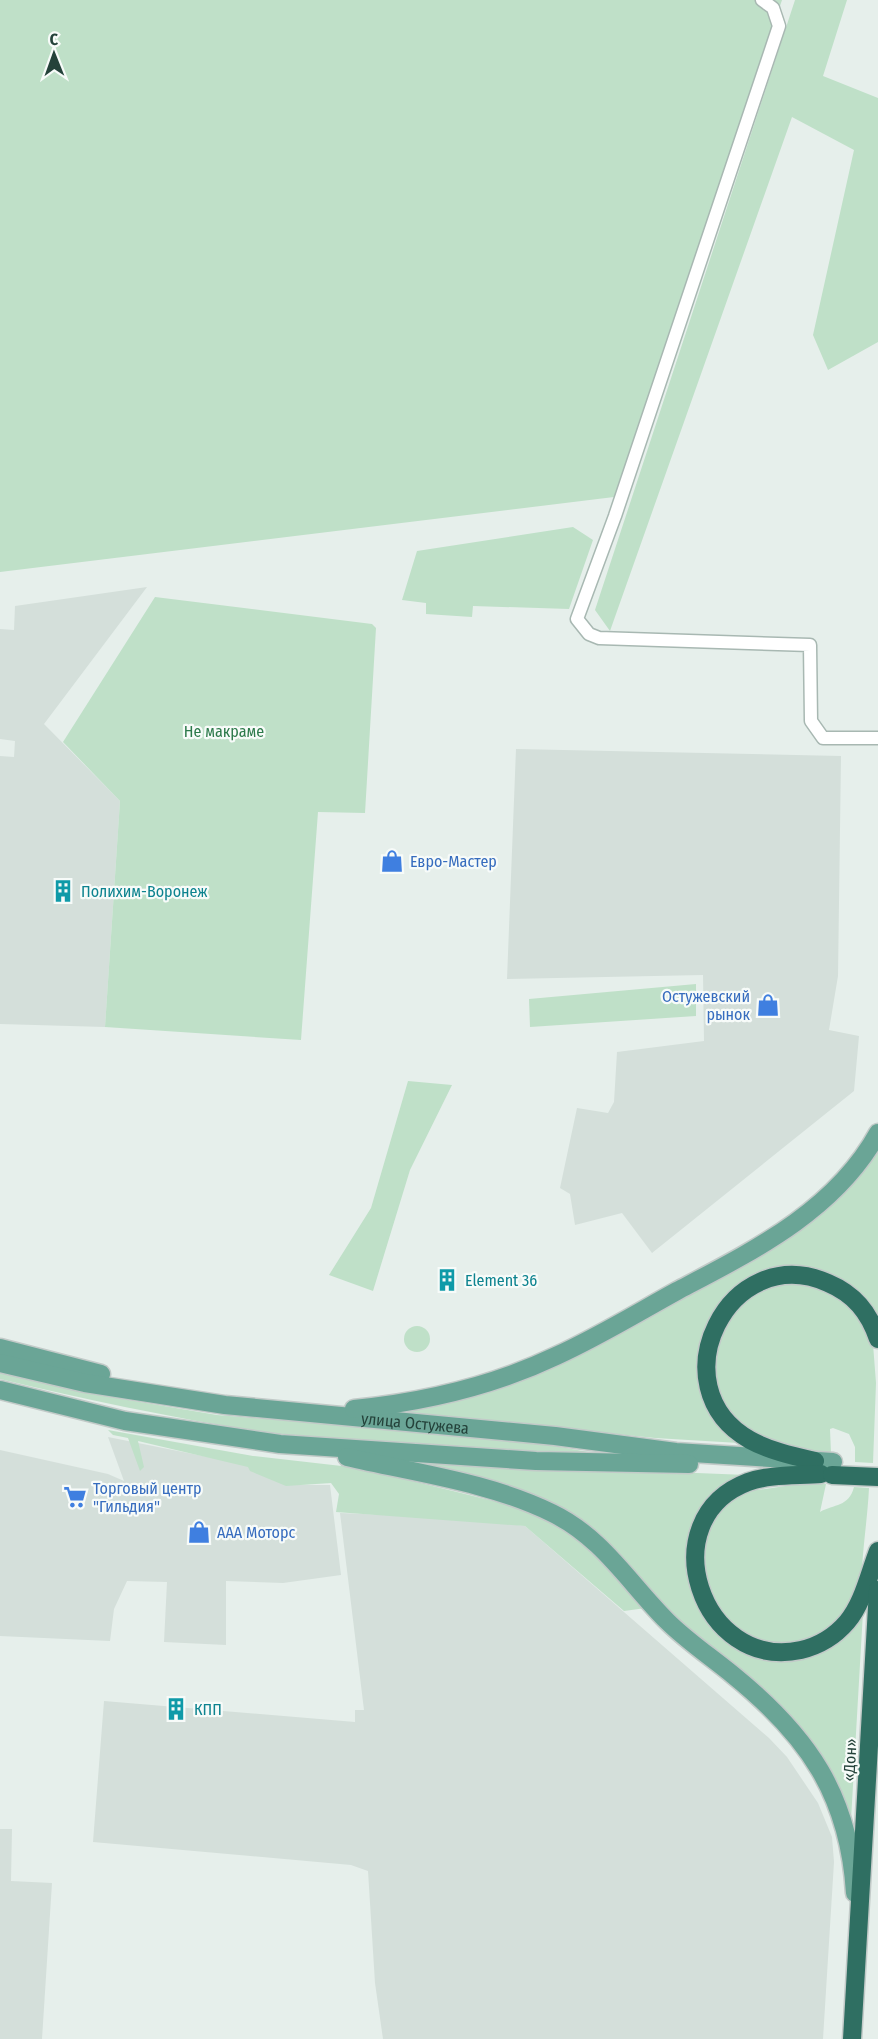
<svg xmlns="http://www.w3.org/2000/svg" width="878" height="2039" font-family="'Fira Sans Condensed',sans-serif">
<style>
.built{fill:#d4dfda}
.green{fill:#bfe0c8}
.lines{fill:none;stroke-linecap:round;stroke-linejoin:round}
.street-casing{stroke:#a8b8b2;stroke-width:15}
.primary-casing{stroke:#c2cac8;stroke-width:21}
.highway-casing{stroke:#c2cac8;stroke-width:21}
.street{stroke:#fff;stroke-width:12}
.primary{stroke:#6aa596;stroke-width:18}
.highway{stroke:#2f6f62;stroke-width:18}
.labels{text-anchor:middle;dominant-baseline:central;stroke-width:4.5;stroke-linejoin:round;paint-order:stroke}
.park-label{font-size:16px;fill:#2d7a4b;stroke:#f7fbf9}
.shop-label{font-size:16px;fill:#366cbe;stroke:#f7fbf9;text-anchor:start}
.culture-label{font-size:16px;fill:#0d838f;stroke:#f7fbf9;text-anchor:start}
.street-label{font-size:16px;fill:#24423a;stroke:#f7fbf9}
</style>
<rect width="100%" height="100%" fill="#e6efeb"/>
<!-- built -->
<g class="built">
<polygon points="147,587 44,724 120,801 105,1027 0,1024 0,756 14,757 15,741 0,739 0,629 14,630 15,606"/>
<polygon points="516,749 841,756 838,976 829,1030 859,1036 854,1091 652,1253 622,1213 575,1225 570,1194 560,1188 577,1108 608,1113 614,1102 617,1052 704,1041 703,975 507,979"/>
<polygon points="108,1437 253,1466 289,1485 330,1485 341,1575 283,1583 226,1581 226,1645 164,1642 167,1582 127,1581 114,1609 110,1641 0,1636 0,1450 108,1474 124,1481"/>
<polygon points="340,1513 455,1518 525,1526 769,1738 787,1757 818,1803 832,1837 834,1862 823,2039 383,2039 375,1983 368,1871 351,1865 93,1842 104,1701 355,1722 355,1710 364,1710"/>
<polygon points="0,1829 12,1829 11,1881 52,1883 42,2039 0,2039"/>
</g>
<!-- green -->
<g class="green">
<polygon points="0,0 782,0 614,497 0,572"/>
<polygon points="795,0 847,0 823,76 878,98 878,342 828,370 813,335 854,150 792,117 610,631 595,610"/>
<polygon points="573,527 593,540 569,609 473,606 472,617 426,614 426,603 402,600 417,551"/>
<polygon points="155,597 372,624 376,628 365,813 318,812 301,1040 105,1027 120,801 63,742"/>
<polygon points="696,984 696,1016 530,1027 529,999"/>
<polygon points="408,1081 452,1085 410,1170 373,1291 329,1275 371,1208"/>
<polygon points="878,1144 878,1319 873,1344 876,1383 873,1463 855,1462 855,1447 849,1434 833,1428 830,1429 831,1453 774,1445 655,1438 396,1411 432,1405 725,1271"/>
<circle cx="417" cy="1339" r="13"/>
<path d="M0,1373l87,20 130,22 299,24 78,14c-86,-3 -173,-3 -259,-12 -112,-12 -225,-36 -335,-62z"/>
<polygon points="108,1430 253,1456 359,1468 526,1509 579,1537 646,1608 624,1611 525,1526 336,1512 339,1494 331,1483 286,1486 250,1471 248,1467 138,1441 144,1467 140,1471 128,1438 113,1435"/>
<path d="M392,1461l355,14 11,15 41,-6h27l-6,28c14,-8 29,-5 34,-25l15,1c-2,42 -11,83 -6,124l-12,208 -39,-76 -11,-16 -121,-103 -95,-99z"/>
</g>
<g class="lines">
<!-- street casing -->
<g class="street-casing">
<polyline id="street" points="762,0 773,8 779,26 615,516 577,619 589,634 599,638 810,645 811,721 823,738 878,738"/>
</g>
<!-- primary casing -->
<g class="primary-casing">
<g id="primary">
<polyline points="0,1348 101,1374"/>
<path id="s1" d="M0,1363l85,20 140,22 330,31 121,16 157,10"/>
<polyline points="0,1390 125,1421 280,1444 536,1461 689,1464"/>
<path d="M354,1409c70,-7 139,-23 202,-53 42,-19 81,-43 121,-65 76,-40 158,-80 201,-158"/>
<path d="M347,1457c68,16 142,25 205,56 50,24 77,70 115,108 20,20 44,36 66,54 75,61 116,120 122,218"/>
</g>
</g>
<!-- highway casing -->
<g class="highway-casing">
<g id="highway">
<path d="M815,1461c-22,-5 -45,-10 -65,-21 -94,-53 -21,-201 78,-157 26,11 41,29 50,56"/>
<path d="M821,1474c-24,2 -51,0 -73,8 -98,37 -47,190 53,168 17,-4 34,-14 46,-28 16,-19 22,-48 31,-71"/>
<polyline points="832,1475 878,1477"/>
<polyline points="852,2039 878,1590"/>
</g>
</g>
<!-- street -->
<use href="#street" class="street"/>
<!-- primary -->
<use href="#primary" class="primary"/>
<!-- highway -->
<use href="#highway" class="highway"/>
</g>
<!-- icons -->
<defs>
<g id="shop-bare" transform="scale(1.8)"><path d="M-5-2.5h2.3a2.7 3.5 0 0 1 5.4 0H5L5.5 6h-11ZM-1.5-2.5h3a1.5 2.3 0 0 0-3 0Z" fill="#3f7fe0" stroke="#f7fbf9" stroke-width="2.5" paint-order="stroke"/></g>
<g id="building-bare" transform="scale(1.8)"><path d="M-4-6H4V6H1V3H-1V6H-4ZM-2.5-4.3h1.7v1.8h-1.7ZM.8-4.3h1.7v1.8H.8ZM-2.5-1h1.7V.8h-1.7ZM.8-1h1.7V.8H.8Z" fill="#0f9aa8" stroke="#f7fbf9" stroke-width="2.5" paint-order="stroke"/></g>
<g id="supermarket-bare" transform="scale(1.8)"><path d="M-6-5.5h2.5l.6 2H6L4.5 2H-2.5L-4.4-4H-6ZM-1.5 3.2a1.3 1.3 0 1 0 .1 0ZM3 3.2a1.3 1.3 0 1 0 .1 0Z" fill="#3f7fe0" stroke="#f7fbf9" stroke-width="2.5" paint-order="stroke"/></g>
</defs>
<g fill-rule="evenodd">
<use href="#shop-bare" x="392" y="861"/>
<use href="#building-bare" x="63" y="891"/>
<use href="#shop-bare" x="768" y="1005"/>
<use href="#building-bare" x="447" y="1280"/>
<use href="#supermarket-bare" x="75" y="1497"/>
<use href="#shop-bare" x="199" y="1532"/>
<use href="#building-bare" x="176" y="1709"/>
</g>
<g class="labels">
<!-- park labels -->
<g class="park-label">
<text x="224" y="731">Не макраме</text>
</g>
<!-- shop labels -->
<g class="shop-label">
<text x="410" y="861">Евро-Мастер</text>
<text x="750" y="996" text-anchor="end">Остужевский<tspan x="750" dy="18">рынок</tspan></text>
<text x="93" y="1488">Торговый центр<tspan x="93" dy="18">"Гильдия"</tspan></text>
<text x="217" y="1532">ААА Моторс</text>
</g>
<!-- culture labels -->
<g class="culture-label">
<text x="81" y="891">Полихим-Воронеж</text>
<text x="465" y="1280">Element 36</text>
<text x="194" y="1709">КПП</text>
</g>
<!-- street labels -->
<g class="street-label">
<text stroke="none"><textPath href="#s1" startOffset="420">улица Остужева</textPath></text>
<text transform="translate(850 1760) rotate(-87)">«Дон»</text>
</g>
</g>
<!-- north arrow -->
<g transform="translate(54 54) rotate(359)" stroke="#f7fbf9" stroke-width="4.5" paint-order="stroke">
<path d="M0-4.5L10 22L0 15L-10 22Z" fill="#24423a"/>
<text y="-9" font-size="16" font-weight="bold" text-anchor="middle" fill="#24423a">С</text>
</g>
</svg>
